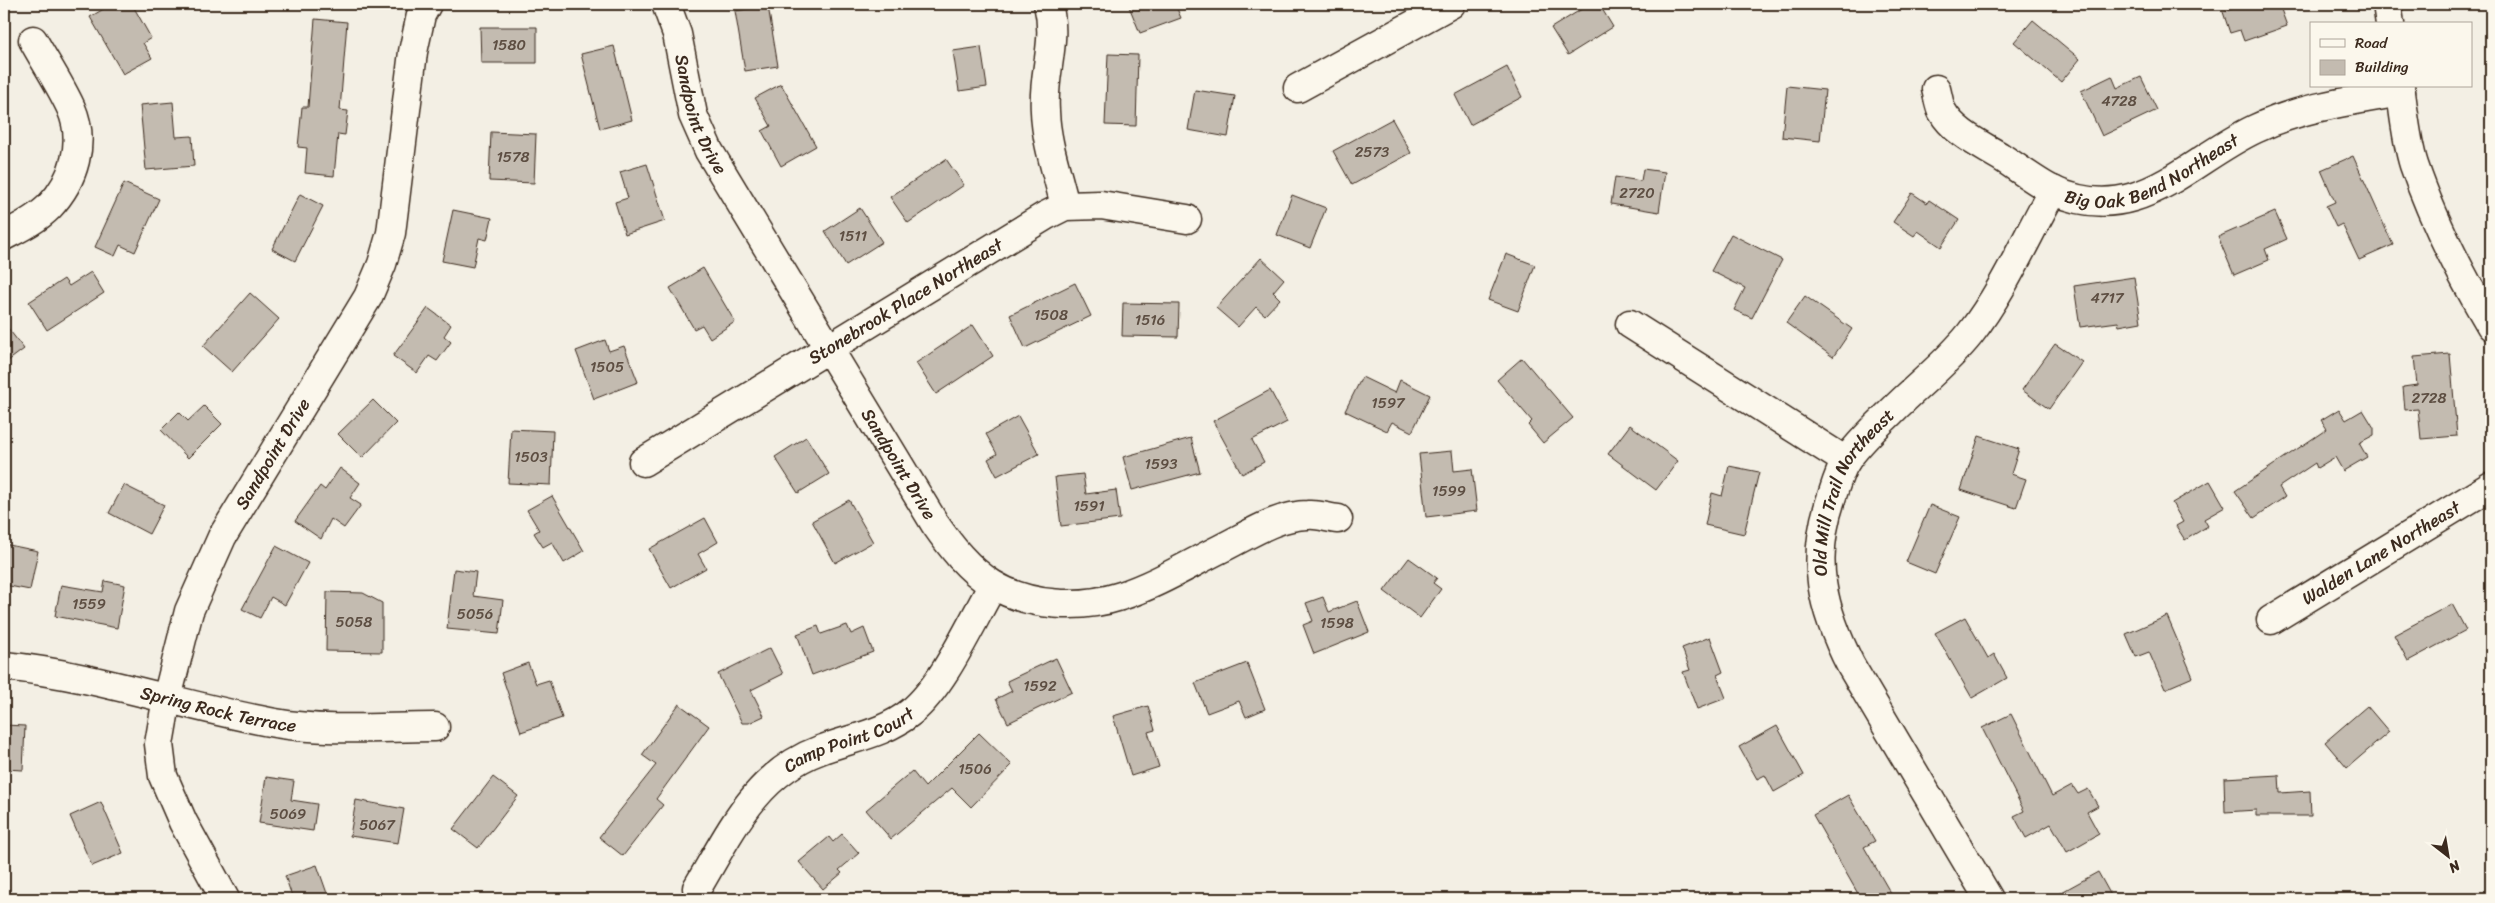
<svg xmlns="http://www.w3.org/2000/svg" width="2495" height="903" font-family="Sriracha,sans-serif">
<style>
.building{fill:#c3bbb0;stroke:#3b2a1e}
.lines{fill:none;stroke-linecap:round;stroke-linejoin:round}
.minor-casing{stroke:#3b2a1e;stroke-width:31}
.minor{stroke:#fbf7ec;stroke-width:28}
.labels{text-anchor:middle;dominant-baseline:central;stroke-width:5;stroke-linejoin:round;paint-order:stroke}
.number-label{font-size:15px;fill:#5d4e42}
.street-label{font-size:18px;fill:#3b2a1e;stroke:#fbf7ec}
</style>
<rect width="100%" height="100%" fill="#f3efe4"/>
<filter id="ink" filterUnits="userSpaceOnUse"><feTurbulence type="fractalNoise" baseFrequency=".02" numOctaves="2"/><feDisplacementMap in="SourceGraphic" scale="10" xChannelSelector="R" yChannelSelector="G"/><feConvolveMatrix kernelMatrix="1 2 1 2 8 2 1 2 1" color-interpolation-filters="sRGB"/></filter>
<g filter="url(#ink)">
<!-- building -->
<g class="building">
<polygon points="112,4 132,4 151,38 143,43 152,58 123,74 90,17"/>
<polygon points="1128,4 1175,4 1181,18 1140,33"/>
<polygon points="1590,4 1599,4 1613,27 1568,55 1551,28"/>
<polygon points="2247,4 2279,4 2287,26 2244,41 2240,30 2230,33 2223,12"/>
<polygon points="768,6 778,66 745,71 735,11"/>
<polygon points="315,19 347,22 340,110 348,111 345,135 338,134 334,176 305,173 307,148 298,147 302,107 308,107"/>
<polygon points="2033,20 2080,59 2061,82 2014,42"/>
<polygon points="480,27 537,27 537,63 481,63"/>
<polygon points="614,46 632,120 600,129 581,54"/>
<polygon points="981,47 987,87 959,91 953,51"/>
<polygon points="1108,54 1138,55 1136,126 1105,125"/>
<polygon points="1507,67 1522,97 1470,125 1455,95"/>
<polygon points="2112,76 2117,88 2141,77 2157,110 2102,136 2081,91"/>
<polygon points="781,84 816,146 781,166 762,131 771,126 755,98"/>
<polygon points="1787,86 1825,90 1820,141 1782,137"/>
<polygon points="1195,90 1235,96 1228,137 1188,130"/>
<polygon points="173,102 176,137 192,136 194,166 146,170 140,105"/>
<polygon points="1392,119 1411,153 1352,185 1333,151"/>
<polygon points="491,132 536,134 534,183 489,181"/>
<polygon points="2353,156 2393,245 2359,260 2342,224 2336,227 2326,206 2335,202 2321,170"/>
<polygon points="946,159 964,185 908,223 890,197"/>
<polygon points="647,164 665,221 625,234 615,202 628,198 620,172"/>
<polygon points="1643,169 1665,172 1659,212 1611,204 1615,177 1641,181"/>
<polygon points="124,183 159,199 135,252 120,245 115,256 95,247"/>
<polygon points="1912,193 1927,203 1929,200 1959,220 1941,247 1918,231 1914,236 1893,222"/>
<polygon points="300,194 323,206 295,261 272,249"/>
<polygon points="1292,195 1326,208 1310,248 1277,235"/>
<polygon points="860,208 882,242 846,265 825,231"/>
<polygon points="453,210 492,218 487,240 479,238 473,267 442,261"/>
<polygon points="2275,212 2287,239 2265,249 2269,260 2234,275 2218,237"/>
<polygon points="1731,234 1782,260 1752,318 1734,310 1745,288 1711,271"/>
<polygon points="1506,254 1535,265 1518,311 1488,300"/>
<polygon points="1261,258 1284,279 1273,292 1280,299 1265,315 1256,307 1238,327 1216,308"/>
<polygon points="703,268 735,322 710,338 702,325 694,329 670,288"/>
<polygon points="91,272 104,293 47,330 29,302 64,279 69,286"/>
<polygon points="2134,277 2141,322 2119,326 2118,322 2080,327 2074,286"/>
<polygon points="1075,283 1091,316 1025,348 1010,315"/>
<polygon points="250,293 279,319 232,372 203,346"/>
<polygon points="1805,296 1852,329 1833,357 1786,323"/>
<polygon points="1123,303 1179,304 1178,337 1122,336"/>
<polygon points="428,308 451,325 444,336 451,342 437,361 429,356 417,373 393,356"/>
<polygon points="4,323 24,349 4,364"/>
<polygon points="973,325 993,356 936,394 916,363"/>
<polygon points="605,340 609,351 624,346 638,382 594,399 576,351"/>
<polygon points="2055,344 2082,362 2049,409 2022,390"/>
<polygon points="2450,354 2457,436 2421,439 2418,409 2405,410 2403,387 2417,385 2414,357"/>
<polygon points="1522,358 1573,418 1543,443 1528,425 1532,421 1497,380"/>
<polygon points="1362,377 1395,393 1400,380 1430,395 1412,432 1392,422 1387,431 1345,411"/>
<polygon points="1270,390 1287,422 1252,440 1264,462 1242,474 1213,421"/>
<polygon points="373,400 396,423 362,458 338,434"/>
<polygon points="204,406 222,424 188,458 161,430 179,412 188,421"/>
<polygon points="2339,409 2346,420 2363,410 2374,428 2374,435 2359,443 2367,457 2343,471 2335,457 2317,468 2315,463 2279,487 2285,497 2254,518 2235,491 2327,429 2321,420"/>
<polygon points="1018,416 1039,454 997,476 988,459 997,454 986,434"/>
<polygon points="1630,425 1678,461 1656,490 1608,454"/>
<polygon points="511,429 553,431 551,485 508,483"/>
<polygon points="1979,436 2019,449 2011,474 2026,479 2016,508 1961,490"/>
<polygon points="806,437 829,474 798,493 775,457"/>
<polygon points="1191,438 1200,472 1132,490 1123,457"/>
<polygon points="1452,451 1454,471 1472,469 1477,511 1426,517 1419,454"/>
<polygon points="1729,466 1759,472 1744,534 1705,525 1712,493 1722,496"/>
<polygon points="340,468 360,483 350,498 361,505 344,528 331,519 321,539 295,521 320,486 325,490"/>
<polygon points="1083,474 1086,494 1116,490 1120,519 1061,526 1055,477"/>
<polygon points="2210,481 2225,507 2204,519 2208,526 2185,540 2176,526 2183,522 2172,503"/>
<polygon points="124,485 164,505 149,534 109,513"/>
<polygon points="552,496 584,551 564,563 552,542 543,547 534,533 539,530 527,510"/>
<polygon points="849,500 873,542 835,563 812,521"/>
<polygon points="1930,505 1960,517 1935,574 1906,562"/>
<polygon points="705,518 718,542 698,554 706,568 671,588 649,549"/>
<polygon points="4,544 38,551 30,590 4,585"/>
<polygon points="276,546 308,563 285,605 271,597 260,618 242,609"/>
<polygon points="1409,558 1437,578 1433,583 1441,589 1420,618 1384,591"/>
<polygon points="454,569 476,572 473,596 503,600 499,634 447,629"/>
<polygon points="105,581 125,585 117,628 55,616 61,585 103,592"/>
<polygon points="327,592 363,593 382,603 382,652 326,651"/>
<polygon points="1323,597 1329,612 1357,601 1369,632 1314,654 1303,625 1313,621 1306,603"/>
<polygon points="2452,604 2466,630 2408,661 2394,635"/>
<polygon points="2167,616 2193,677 2165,689 2149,652 2136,657 2126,634"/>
<polygon points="1965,617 1988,658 1994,654 2007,678 1972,698 1935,633"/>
<polygon points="847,625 851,634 864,628 873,652 812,675 797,634 818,626 821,634"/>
<polygon points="1710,637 1723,672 1717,675 1726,698 1697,709 1683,672 1690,670 1682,648"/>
<polygon points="770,648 783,674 751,690 764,716 749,723 742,723 718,674"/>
<polygon points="1056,658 1072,692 1008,723 996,699 1012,691 1007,681"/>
<polygon points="528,663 536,684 549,680 562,718 521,732 501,673"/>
<polygon points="1247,663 1265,709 1246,717 1239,701 1207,713 1195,683"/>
<polygon points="679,704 709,726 656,799 663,805 623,856 599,837 656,765 642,755"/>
<polygon points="1148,706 1155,730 1148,732 1159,767 1131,776 1113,716"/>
<polygon points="2367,706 2389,732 2347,768 2325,742"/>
<polygon points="2011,714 2052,796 2072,785 2078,794 2088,789 2098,806 2087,812 2099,834 2067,852 2051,824 2026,838 2014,816 2024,811 1982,728"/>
<polygon points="4,725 25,726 23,770 4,769"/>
<polygon points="1777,726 1804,775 1774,792 1765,775 1757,779 1739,747"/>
<polygon points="979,733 1012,765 971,807 952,788 891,839 866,810 912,771 925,787"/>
<polygon points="2279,775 2280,793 2310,791 2311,816 2256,816 2256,810 2225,812 2224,778"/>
<polygon points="266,777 294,781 291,800 317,804 313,831 259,823"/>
<polygon points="493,777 518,796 478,848 453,829"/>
<polygon points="1848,795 1875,841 1864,847 1894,899 1861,899 1813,815"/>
<polygon points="356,800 404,809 398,843 350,836"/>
<polygon points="101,802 123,853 92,866 70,816"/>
<polygon points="842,834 859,853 839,870 842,873 823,889 799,862 829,837 833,842"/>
<polygon points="317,865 329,899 293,899 285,876"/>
<polygon points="2098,872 2113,899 2049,899"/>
</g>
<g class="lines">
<!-- minor casing -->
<g class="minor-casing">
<g id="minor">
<path id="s1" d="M666,4l11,30 16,81 16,36 226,373c16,23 33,45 57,60 37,23 89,25 129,12 34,-11 67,-31 99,-47 27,-13 57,-34 88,-34 9,-1 20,3 30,4"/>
<path d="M1048,4c10,39 -6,69 -3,107 1,32 13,64 20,95"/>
<polyline points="2387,4 2390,24"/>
<path d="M2400,86c4,26 6,54 14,79 19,56 47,110 77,161"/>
<polyline points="1298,88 1451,4"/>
<path id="s2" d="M1936,89c2,7 3,16 6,22 12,22 40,34 59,46 17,11 34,24 51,33 85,39 133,-28 203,-61 46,-22 96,-28 146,-37"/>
<path d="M4,236c15,-8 32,-16 45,-29 25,-26 37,-65 22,-99 -11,-24 -26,-46 -38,-68"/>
<polyline points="1630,324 1846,461"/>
<path id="s3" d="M643,462l402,-246 20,-10 36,-1 86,14"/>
<path id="s4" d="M2271,620l220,-134"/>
<path id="s5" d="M4,666c92,9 181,41 271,57 52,9 107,4 160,4"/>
<path id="s6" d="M697,888c33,-55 58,-114 123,-138 31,-12 64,-16 91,-38 33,-27 60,-89 82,-127"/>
<path id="s7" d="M225,899l-42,-77 -20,-46 -4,-32 8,-46 22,-87 33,-74 146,-240 14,-33 9,-31 22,-181 8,-37 6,-11"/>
<path id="s8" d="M1989,899l-138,-233c-29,-57 -41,-105 -20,-167 4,-12 8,-27 15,-38 12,-18 31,-35 46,-50 26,-26 56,-49 78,-77 34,-44 56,-96 83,-144"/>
</g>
</g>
<!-- minor -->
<use href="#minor" class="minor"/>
</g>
</g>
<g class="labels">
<!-- number labels -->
<g class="number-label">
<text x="509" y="45">1580</text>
<text x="2119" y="101">4728</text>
<text x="1372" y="152">2573</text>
<text x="513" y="157">1578</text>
<text x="1637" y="193">2720</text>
<text x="853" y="236">1511</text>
<text x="2107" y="298">4717</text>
<text x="1051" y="315">1508</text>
<text x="1150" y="320">1516</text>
<text x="607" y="367">1505</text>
<text x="2429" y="398">2728</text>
<text x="1388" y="403">1597</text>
<text x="531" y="457">1503</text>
<text x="1161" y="464">1593</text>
<text x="1449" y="491">1599</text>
<text x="1089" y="506">1591</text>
<text x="89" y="604">1559</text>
<text x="475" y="614">5056</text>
<text x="354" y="622">5058</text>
<text x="1337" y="623">1598</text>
<text x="1040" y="686">1592</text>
<text x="975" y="769">1506</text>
<text x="288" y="814">5069</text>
<text x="377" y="825">5067</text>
</g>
<!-- street labels -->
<g class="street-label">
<text stroke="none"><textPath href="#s1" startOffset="116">Sandpoint Drive</textPath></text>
<text stroke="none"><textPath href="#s2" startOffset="268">Big Oak Bend Northeast</textPath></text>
<text stroke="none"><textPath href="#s3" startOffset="308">Stonebrook Place Northeast</textPath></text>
<text stroke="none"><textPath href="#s7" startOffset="485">Sandpoint Drive</textPath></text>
<text stroke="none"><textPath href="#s1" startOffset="520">Sandpoint Drive</textPath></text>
<text stroke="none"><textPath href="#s8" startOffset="459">Old Mill Trail Northeast</textPath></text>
<text stroke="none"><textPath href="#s4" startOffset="129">Walden Lane Northeast</textPath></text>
<text stroke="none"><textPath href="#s5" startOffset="219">Spring Rock Terrace</textPath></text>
<text stroke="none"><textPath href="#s6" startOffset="220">Camp Point Court</textPath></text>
</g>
</g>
<!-- margin -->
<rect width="2495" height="903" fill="none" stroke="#fbf7ec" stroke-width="20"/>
<rect x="10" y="10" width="2475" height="883" fill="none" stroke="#3b2a1e" stroke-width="2" filter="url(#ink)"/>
<!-- legend -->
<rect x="2310" y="22" width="162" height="65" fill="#fbf7ec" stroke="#aea59a"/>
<rect x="2320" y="39" width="25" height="8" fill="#fbf7ec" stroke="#aea59a"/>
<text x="2355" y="48" font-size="15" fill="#3b2a1e">Road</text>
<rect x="2320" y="60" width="25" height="15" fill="#c3bbb0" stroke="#aea59a"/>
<text x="2355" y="72" font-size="15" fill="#3b2a1e">Building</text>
<!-- north arrow -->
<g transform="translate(2448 856) rotate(149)" stroke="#fbf7ec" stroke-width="4" paint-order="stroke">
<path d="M0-4L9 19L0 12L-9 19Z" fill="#3b2a1e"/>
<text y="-8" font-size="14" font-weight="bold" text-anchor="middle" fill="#3b2a1e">N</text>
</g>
</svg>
